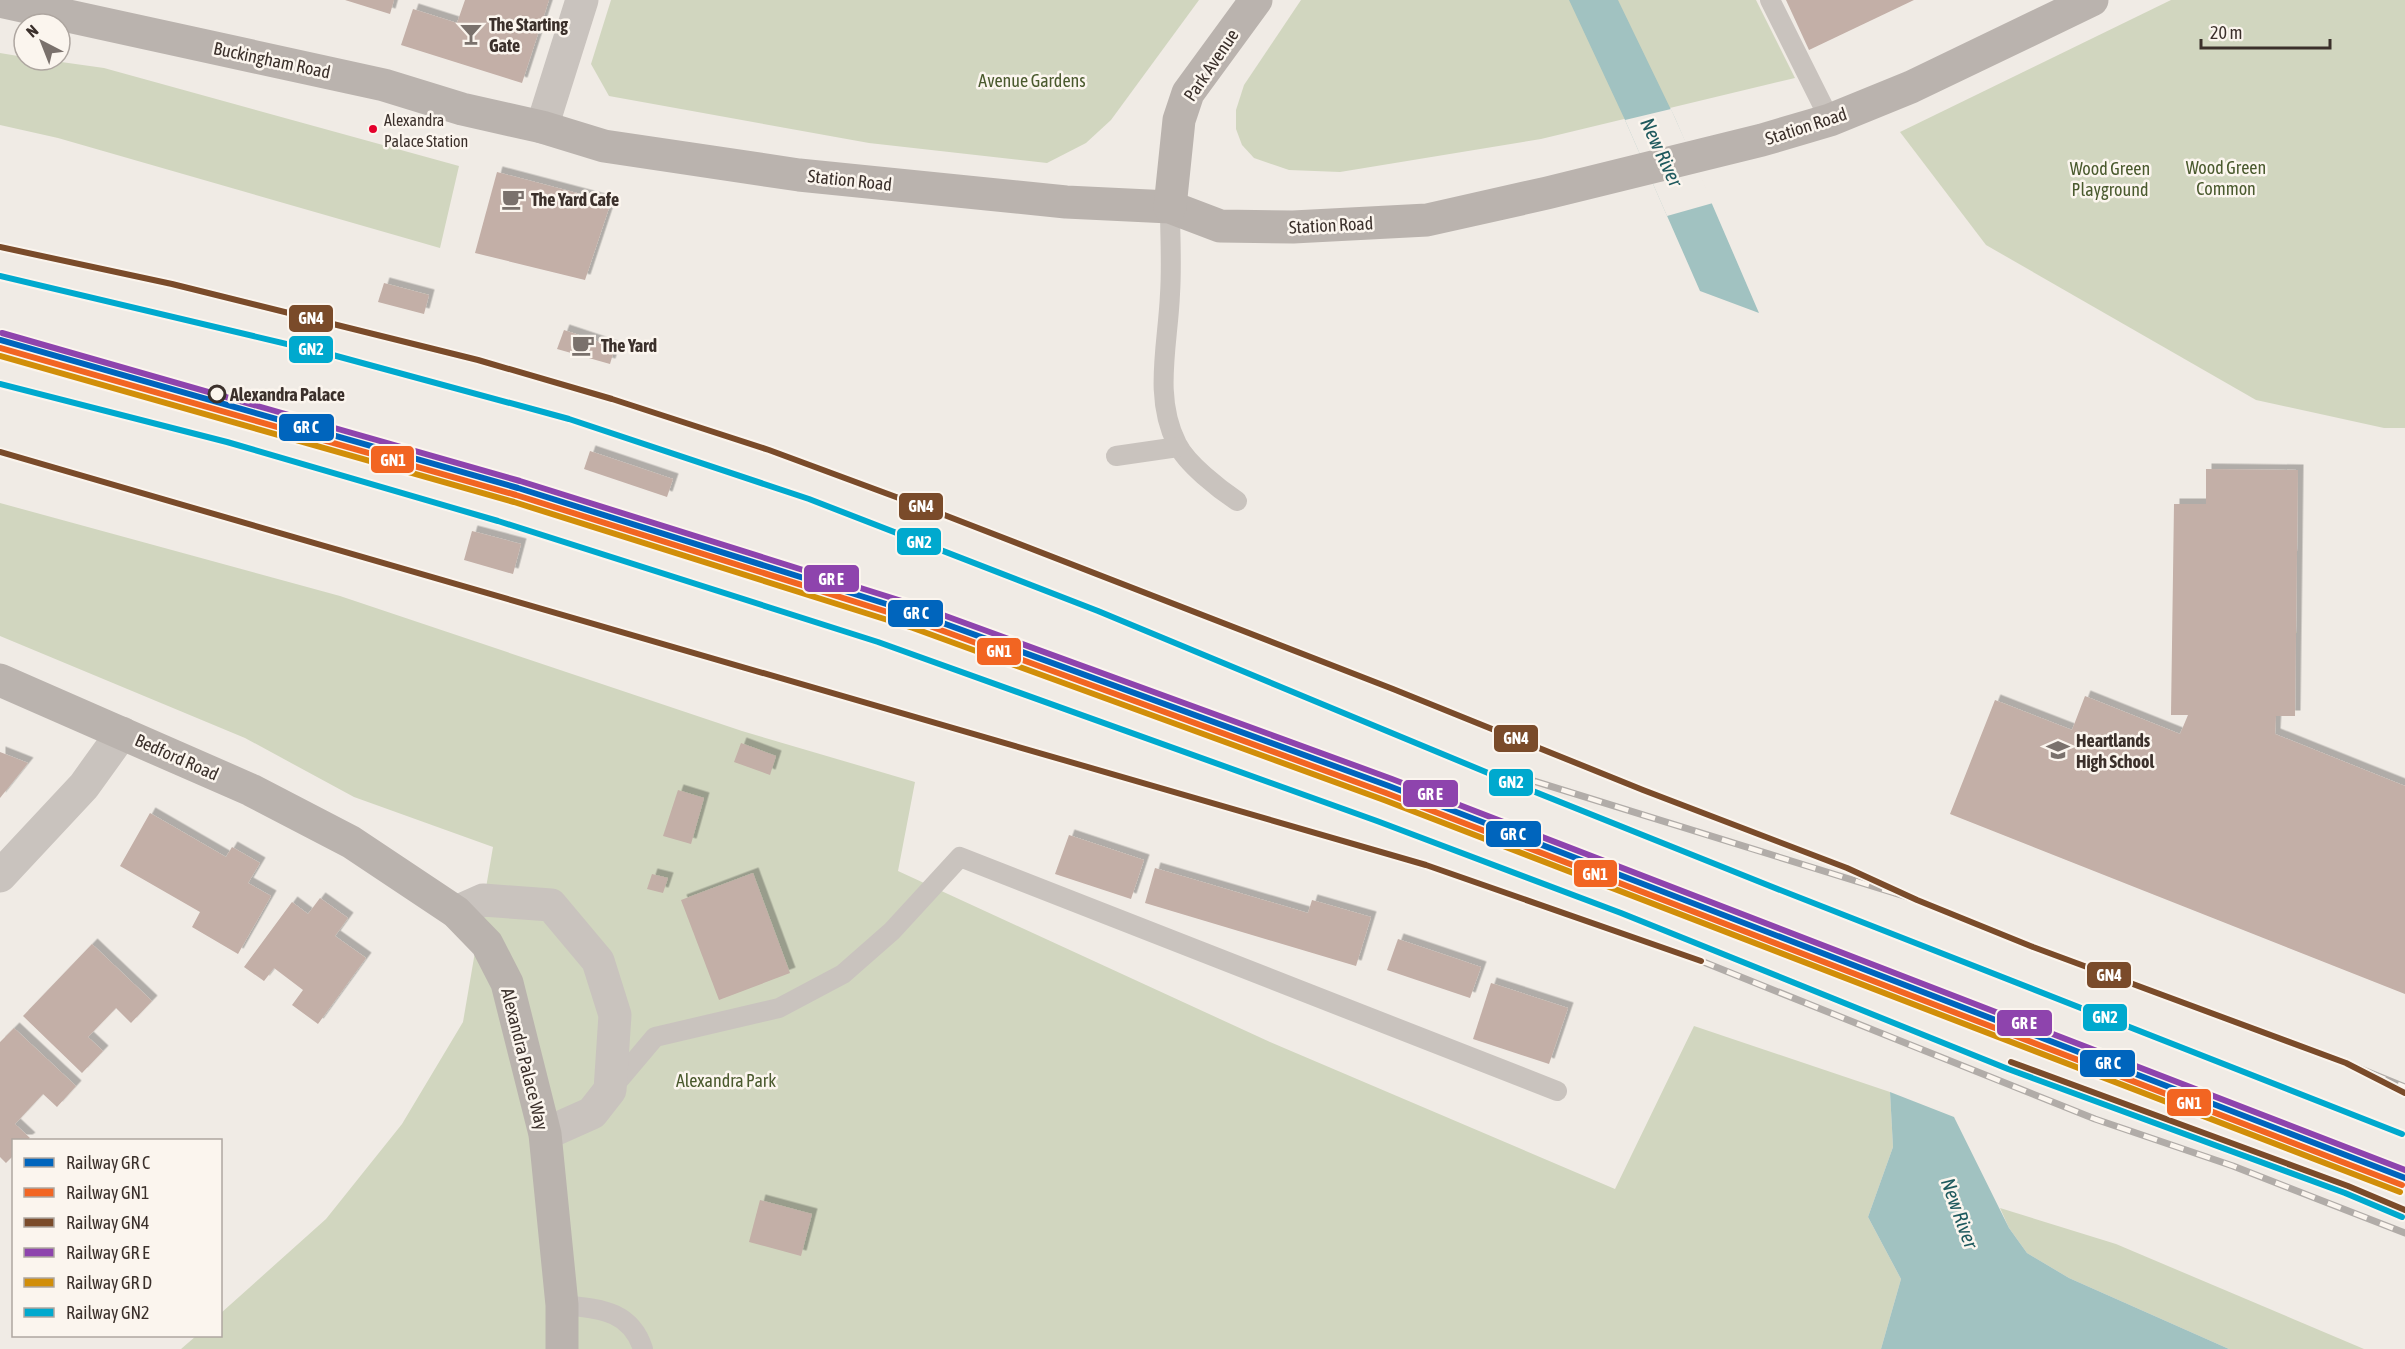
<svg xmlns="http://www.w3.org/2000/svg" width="2405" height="1349" font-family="'Asap Condensed',sans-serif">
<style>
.green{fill:#d1d6bf}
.water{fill:#a1c2c1}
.pier{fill:#f0ebe5}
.building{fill:#c3afa7;filter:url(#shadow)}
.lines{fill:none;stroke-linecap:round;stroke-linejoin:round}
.lane{stroke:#c9c3be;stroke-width:20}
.street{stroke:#c9c3be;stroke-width:33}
.secondary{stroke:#bab3ae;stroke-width:33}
.rail-casing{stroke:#b1aca8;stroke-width:7}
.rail{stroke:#fbf5ee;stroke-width:4.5;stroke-dasharray:14;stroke-linecap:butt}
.rail-1-casing{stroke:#fbf5ee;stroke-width:10}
.rail-2-casing{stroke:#fbf5ee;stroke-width:10}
.rail-3-casing{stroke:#fbf5ee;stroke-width:10}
.rail-4-casing{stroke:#fbf5ee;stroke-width:10}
.rail-5-casing{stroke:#fbf5ee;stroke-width:10}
.rail-6-casing{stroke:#fbf5ee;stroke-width:10}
.rail-1{stroke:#0065bd;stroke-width:6}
.rail-2{stroke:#f26522;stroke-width:6}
.rail-3{stroke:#7a4b2a;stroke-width:6}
.rail-4{stroke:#8e44ad;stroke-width:6}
.rail-5{stroke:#d18e09;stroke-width:6}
.rail-6{stroke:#00a9ce;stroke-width:6}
.bus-dot{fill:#e4002b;stroke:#fbf5ee;stroke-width:2}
.stop-dot{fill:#fbf5ee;stroke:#3b302b;stroke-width:3}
.labels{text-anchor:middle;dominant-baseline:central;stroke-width:5;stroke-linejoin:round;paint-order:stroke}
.bus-label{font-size:16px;fill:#3b302b;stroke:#fbf5ee;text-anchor:start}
.poi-label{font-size:18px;font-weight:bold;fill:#3b302b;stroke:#fbf5ee;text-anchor:start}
.street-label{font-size:18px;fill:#3b302b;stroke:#fbf5ee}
.park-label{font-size:18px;fill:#4a5a2e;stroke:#fbf5ee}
.stop-label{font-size:18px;font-weight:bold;fill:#3b302b;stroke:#fbf5ee;text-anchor:start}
.water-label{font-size:20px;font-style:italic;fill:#1f5a5e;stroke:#fbf5ee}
.line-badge{stroke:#fbf5ee;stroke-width:2}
.badge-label{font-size:16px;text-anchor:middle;font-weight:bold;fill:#fff}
</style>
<defs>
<filter id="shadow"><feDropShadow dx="5.5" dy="-5.5" stdDeviation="0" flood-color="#0004"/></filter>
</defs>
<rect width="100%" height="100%" fill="#f0ebe5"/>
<!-- green -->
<g class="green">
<polygon points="611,0 1199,0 1111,120 1086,143 1047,163 869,143 609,96 591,64"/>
<polygon points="1301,0 1756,0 1795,78 1541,139 1340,172 1289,170 1254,158 1242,145 1236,129 1236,110 1244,85"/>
<polygon points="2171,0 2405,0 2405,428 2384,428 2256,400 1986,245 1900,132"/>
<polygon points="0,53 24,57 24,60 47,60 104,68 459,166 440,248 58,138 0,125"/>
<polygon points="0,503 340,596 742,731 915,782 898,871 1270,1042 1615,1189 1694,1026 1890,1092 1893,1147 1868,1217 1901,1279 1881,1349 181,1349 196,1336 220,1336 221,1313 326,1219 402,1124 463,1022 493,847 354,797 245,738 0,636"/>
<polygon points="2000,1208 2116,1244 2364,1349 2229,1349 2069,1278 2027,1253 2009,1228"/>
</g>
<!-- water -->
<g class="water">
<polygon points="1569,0 1618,0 1675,118 1759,313 1700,291 1625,120"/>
<polygon points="1890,1092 1954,1117 2009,1228 2027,1253 2069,1278 2229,1349 1881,1349 1901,1279 1868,1217 1893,1147"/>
</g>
<!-- pier -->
<polygon class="pier" points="1671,109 1713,203 1667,216 1625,120"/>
<!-- building -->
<g class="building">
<polygon points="345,0 394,0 390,14"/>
<polygon points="465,0 549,0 522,83 401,45 413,9 457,23"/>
<polygon points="1786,0 1914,0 1809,50"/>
<polygon points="497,172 611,202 585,280 475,253"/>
<polygon points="384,283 429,295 424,314 378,302"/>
<polygon points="564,330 615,347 610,364 557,349"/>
<polygon points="590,451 673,479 667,497 584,469"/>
<polygon points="2206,469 2298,470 2295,716 2276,716 2275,734 2405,786 2405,994 1950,814 1995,700 2072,730 2085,696 2180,734 2188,715 2171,715 2174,504 2206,504"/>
<polygon points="472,531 521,544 513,574 464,560"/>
<polygon points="741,743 776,756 770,775 734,762"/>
<polygon points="0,752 28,763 0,798"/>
<polygon points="678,790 704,798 691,844 663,836"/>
<polygon points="150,813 226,857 232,847 260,863 248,883 271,896 238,954 192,927 200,912 120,866"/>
<polygon points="1069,835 1144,860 1131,899 1055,874"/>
<polygon points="1155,868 1308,913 1312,900 1371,917 1356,966 1145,903"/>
<polygon points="753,873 790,973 719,1000 681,900"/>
<polygon points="652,874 668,878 663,893 647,889"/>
<polygon points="320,898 348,918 335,936 366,958 318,1024 292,1005 303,990 274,968 264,981 244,967 292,902 308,914"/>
<polygon points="1398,939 1481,967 1470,998 1387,970"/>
<polygon points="92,944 152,1001 131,1023 116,1008 88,1037 103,1051 82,1073 23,1016"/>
<polygon points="1491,983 1568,1008 1549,1064 1473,1039"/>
<polygon points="14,1028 76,1086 57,1107 43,1094 15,1124 30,1138 27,1140 14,1140 14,1155 6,1163 0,1157 0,1042"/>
<polygon points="760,1200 812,1214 801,1256 749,1242"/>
</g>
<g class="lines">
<!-- lane -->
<g class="lane">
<polyline points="1770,0 1830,120"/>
<path d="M1170,207c0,29 2,58 0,87 -2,51 -17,103 7,150 10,20 42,45 60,57"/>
<polyline points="1116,456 1178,447"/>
<polyline points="612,1088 655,1037 779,1008 843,974 892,931 960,857 1557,1091"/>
<path d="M562,1305c36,4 68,4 81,44"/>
</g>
<!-- street -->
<g class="street">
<polyline points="542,127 582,0"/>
<polyline points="0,876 84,786 122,733"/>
<polyline points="456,912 483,900 551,905 598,961 615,1015 610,1090 592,1113 545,1134"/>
</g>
<!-- secondary -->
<g class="secondary">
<polyline points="0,1 384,85 462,109 542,127 604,146 799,175 1066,202 1170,207 1220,226 1293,227 1427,220 1547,193 1762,140 1830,120 1911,87 2092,0"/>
<polyline points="1170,207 1179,120 1188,93 1256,0"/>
<polyline points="0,680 251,790 351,842 456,912 487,944 507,983 545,1134 562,1305 562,1349"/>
</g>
<!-- rail casing -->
<g class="rail-casing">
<g id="rail">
<polyline points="1508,773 1917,900"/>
<polyline points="1701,961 2095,1119 2233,1166 2405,1233"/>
<polyline points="2346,1063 2405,1087"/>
</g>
</g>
<!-- rail -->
<use href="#rail" class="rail"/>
<!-- rail-1 casing -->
<g class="rail-1-casing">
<polyline id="rail-1" points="0,340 518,488 918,614 1389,786 2405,1178"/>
</g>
<!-- rail-2 casing -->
<g class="rail-2-casing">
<polyline id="rail-2" points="0,348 516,495 916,621 1386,793 2402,1185"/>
</g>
<!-- rail-3 casing -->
<g class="rail-3-casing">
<g id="rail-3">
<polyline points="0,247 172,284 478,360 612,399 769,450 934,511 1393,689 1643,790 1847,868 1917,900 2033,947 2346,1063 2405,1093"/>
<polyline points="0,452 1426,865 1701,961"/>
<polyline points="2011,1062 2348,1186 2405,1210"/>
</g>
</g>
<!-- rail-4 casing -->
<g class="rail-4-casing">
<polyline id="rail-4" points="2,333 520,481 921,607 1392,779 2405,1170"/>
</g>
<!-- rail-5 casing -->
<g class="rail-5-casing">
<polyline id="rail-5" points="0,356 514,502 913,628 1384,800 2400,1192"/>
</g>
<!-- rail-6 casing -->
<g class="rail-6-casing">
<g id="rail-6">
<polyline points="0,276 329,354 569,419 809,499 1098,611 1505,780 1770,886 2402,1134"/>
<polyline points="0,384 227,442 498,521 878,642 1377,821 1621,913 2008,1069 2345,1193 2402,1217"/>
</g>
</g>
<!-- rail-1 -->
<use href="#rail-1" class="rail-1"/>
<!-- rail-2 -->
<use href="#rail-2" class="rail-2"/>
<!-- rail-3 -->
<use href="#rail-3" class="rail-3"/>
<!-- rail-4 -->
<use href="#rail-4" class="rail-4"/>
<!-- rail-5 -->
<use href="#rail-5" class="rail-5"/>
<!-- rail-6 -->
<use href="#rail-6" class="rail-6"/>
</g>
<!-- icons -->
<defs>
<g id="bar-bare" transform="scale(1.8)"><path d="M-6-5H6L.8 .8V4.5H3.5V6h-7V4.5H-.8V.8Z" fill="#7a716c" stroke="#fbf5ee" stroke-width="2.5" paint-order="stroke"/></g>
<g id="cafe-bare" transform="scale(1.8)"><path d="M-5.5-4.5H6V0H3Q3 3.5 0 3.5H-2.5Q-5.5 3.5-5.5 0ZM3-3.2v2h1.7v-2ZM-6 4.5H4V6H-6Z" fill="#7a716c" stroke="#fbf5ee" stroke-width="2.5" paint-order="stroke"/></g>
<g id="school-bare" transform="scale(1.8)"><path d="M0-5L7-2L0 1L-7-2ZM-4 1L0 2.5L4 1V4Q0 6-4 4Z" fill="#7a716c" stroke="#fbf5ee" stroke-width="2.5" paint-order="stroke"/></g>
</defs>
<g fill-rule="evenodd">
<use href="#bar-bare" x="471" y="34"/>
<use href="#cafe-bare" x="513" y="199"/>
<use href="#cafe-bare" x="583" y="345"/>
<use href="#school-bare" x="2058" y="750"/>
</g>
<!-- markers -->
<circle class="bus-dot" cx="373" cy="129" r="5"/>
<circle class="stop-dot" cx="217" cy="394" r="8"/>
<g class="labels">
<!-- bus labels -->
<g class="bus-label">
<text x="384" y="120">Alexandra<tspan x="384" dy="21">Palace Station</tspan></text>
</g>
<!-- poi labels -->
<g class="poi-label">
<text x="489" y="24">The Starting<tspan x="489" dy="21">Gate</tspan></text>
<text x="531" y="199">The Yard Cafe</text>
<text x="601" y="345">The Yard</text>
<text x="2076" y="740">Heartlands<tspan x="2076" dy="21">High School</tspan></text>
</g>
<!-- street labels -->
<g class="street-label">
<text transform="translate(272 60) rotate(12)">Buckingham Road</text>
<text transform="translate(1211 65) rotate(-56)">Park Avenue</text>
<text transform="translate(1806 126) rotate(-18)">Station Road</text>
<text transform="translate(850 180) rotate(6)">Station Road</text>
<text transform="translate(1331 225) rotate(-3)">Station Road</text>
<text transform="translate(177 757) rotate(24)">Bedford Road</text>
<text transform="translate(525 1059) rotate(76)">Alexandra Palace Way</text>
</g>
<!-- park labels -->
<g class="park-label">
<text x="1032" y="80">Avenue Gardens</text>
<text x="2226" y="167">Wood Green<tspan x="2226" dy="21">Common</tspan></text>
<text x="2110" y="168">Wood Green<tspan x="2110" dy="21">Playground</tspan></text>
<text x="726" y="1080">Alexandra Park</text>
</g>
<!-- stop labels -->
<g class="stop-label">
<text x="230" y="394">Alexandra Palace</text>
</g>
<!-- water labels -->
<g class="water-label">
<text transform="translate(1662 152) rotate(65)">New River</text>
<text transform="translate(1960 1213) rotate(70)">New River</text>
</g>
</g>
<g class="line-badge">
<rect x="288" y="304" width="46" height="29" rx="6" fill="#7a4b2a"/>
<rect x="288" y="335" width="46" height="29" rx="6" fill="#00a9ce"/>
<rect x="278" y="413" width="57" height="29" rx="6" fill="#0065bd"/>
<rect x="370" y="445" width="45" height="29" rx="6" fill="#f26522"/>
<rect x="898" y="492" width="46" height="29" rx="6" fill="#7a4b2a"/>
<rect x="896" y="527" width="46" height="29" rx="6" fill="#00a9ce"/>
<rect x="803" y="564" width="57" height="29" rx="6" fill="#8e44ad"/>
<rect x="887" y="599" width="57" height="29" rx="6" fill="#0065bd"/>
<rect x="976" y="637" width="46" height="29" rx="6" fill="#f26522"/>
<rect x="1493" y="724" width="46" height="29" rx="6" fill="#7a4b2a"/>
<rect x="1488" y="768" width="46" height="29" rx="6" fill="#00a9ce"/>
<rect x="1402" y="779" width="57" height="29" rx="6" fill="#8e44ad"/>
<rect x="1485" y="820" width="57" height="28" rx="6" fill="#0065bd"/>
<rect x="1573" y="859" width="45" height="29" rx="6" fill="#f26522"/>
<rect x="2086" y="961" width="46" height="28" rx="6" fill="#7a4b2a"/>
<rect x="2082" y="1003" width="46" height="29" rx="6" fill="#00a9ce"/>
<rect x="1996" y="1009" width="57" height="28" rx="6" fill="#8e44ad"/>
<rect x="2079" y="1049" width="57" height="29" rx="6" fill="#0065bd"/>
<rect x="2166" y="1088" width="46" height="29" rx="6" fill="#f26522"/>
</g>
<g class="badge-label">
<text x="311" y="324">GN4</text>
<text x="311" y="355">GN2</text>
<text x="306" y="433">GR C</text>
<text x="393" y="466">GN1</text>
<text x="921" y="512">GN4</text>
<text x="919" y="548">GN2</text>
<text x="831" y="585">GR E</text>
<text x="916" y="619">GR C</text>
<text x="999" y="657">GN1</text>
<text x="1516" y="744">GN4</text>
<text x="1511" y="788">GN2</text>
<text x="1430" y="800">GR E</text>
<text x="1513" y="840">GR C</text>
<text x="1595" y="880">GN1</text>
<text x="2109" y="981">GN4</text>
<text x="2105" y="1023">GN2</text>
<text x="2024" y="1029">GR E</text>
<text x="2108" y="1069">GR C</text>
<text x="2189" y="1109">GN1</text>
</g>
<!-- legend -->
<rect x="12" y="1139" width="210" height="198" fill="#fbf5ee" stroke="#aea6a0" stroke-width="1.5"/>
<rect x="24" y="1158" width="30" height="9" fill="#0065bd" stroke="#aea6a0" stroke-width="1.5"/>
<text x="66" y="1169" font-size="18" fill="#3b302b">Railway GR C</text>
<rect x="24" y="1188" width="30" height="9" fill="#f26522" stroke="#aea6a0" stroke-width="1.5"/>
<text x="66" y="1199" font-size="18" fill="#3b302b">Railway GN1</text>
<rect x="24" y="1218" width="30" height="9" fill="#7a4b2a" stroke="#aea6a0" stroke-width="1.5"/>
<text x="66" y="1229" font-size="18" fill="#3b302b">Railway GN4</text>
<rect x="24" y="1248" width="30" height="9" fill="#8e44ad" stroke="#aea6a0" stroke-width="1.5"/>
<text x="66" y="1259" font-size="18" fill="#3b302b">Railway GR E</text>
<rect x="24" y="1278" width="30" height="9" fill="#d18e09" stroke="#aea6a0" stroke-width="1.5"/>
<text x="66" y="1289" font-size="18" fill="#3b302b">Railway GR D</text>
<rect x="24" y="1308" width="30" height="9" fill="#00a9ce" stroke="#aea6a0" stroke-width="1.5"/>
<text x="66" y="1319" font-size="18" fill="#3b302b">Railway GN2</text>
<!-- north arrow -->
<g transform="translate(42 42) rotate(318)"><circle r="28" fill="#fbf5ee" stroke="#aea6a0" stroke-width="1.5"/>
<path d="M0-4.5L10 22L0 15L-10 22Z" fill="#7a716c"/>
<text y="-9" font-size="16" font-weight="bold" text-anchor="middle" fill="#3b302b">N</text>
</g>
<!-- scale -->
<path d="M2201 39v9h129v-9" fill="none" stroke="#3b302b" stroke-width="3"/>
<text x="2210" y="39" font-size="18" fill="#3b302b" stroke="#fbf5ee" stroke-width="4.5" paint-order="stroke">20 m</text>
</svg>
